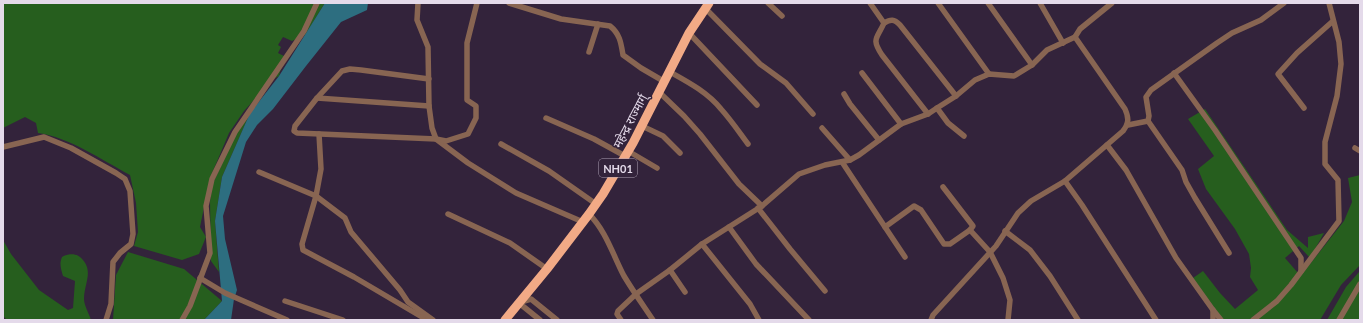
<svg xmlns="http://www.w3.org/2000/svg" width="1363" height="323" font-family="Lato,'Noto Sans Devanagari',sans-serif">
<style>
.green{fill:#265e1e}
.water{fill:#2d6e80}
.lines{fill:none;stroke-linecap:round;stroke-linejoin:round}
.minor{stroke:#886552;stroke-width:5.5}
.trunk{stroke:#f2aa86;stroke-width:9}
.labels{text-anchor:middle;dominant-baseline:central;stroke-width:3;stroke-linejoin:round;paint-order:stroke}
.shield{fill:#33233b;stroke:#afa3b6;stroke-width:1}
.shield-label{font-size:11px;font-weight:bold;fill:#e4daea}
.street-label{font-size:12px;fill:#e4daea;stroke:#33233b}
</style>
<rect width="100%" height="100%" fill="#33233b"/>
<!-- green -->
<g class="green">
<path d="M3,3h322l-20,32 -13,6 -9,-4 -5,8 3,2 -3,6 6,3 -5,20 -6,3 -29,32 -15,22 -19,45 -10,49 6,10 -7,17 -17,6 -48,-14 4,-14 -2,-29 -6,-28c-30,-16 -59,-37 -92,-42l-2,-10 -11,-6 -22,11v6z"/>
<polygon points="1205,109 1287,230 1308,248 1308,237 1324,233 1310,258 1299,246 1285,258 1298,273 1275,300 1249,320 1223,320 1193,278 1203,271 1220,293 1235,309 1258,290 1250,277 1251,268 1249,254 1235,229 1206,189 1198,169 1214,156 1188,119"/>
<polygon points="250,113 222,177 215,221 219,272 211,261 210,201 213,183 239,128"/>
<polygon points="1360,175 1360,265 1341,285 1320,320 1254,320 1295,283 1344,221 1352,202 1348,178"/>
<path d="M3,240l8,14 28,36 29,20 5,-2 2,-27 -12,-5c-2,-7 -4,-12 -1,-19 5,-3 13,-4 18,0 15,13 4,26 4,42 0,6 5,15 7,21h-84l-4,-4z"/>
<polygon points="128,252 184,269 222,301 204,320 113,320 116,275"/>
<polygon points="1359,272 1360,272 1360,320 1327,320 1346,287"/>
</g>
<!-- water -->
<polygon class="water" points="325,3 368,3 367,10 341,22 306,66 273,109 257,125 246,142 223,216 225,239 237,290 234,299 231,320 204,320 222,301 215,221 222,177 250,113 279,76"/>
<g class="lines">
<!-- minor -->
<g class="minor">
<polyline points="418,3 417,20 428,47 429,106 432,128 436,139 468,163 516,193 583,222"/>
<path d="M509,3l52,16 49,7c10,8 11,17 13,29l18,13 24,14"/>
<polyline points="768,3 782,16"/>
<path d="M870,3l14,20c-7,16 -13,15 -2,32l46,59"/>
<polyline points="938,3 989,74"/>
<polyline points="988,3 1032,65"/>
<polyline points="1040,3 1063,43"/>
<polyline points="706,9 760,64 786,83 813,114"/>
<path d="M884,23c7,-4 10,-4 16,2l56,71"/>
<polyline points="689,33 757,105"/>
<polyline points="589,52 598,24"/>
<path d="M670,72c18,10 37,20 51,37 10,11 18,23 27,35"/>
<polyline points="862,73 901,124"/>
<polyline points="1174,73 1215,130 1301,258 1301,271"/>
<polyline points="429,79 361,70 350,69 342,71 317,98 295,126 294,131 297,133 436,139 446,141 468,134 476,118 476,106 467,100 467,43 477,3"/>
<polyline points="659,92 684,116 700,134 739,184 762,206"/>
<polyline points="844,94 850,104 879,140"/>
<polyline points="317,98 429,106"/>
<polyline points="937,108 948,123 964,136"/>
<polyline points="1304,108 1278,74 1297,53 1333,21"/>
<polyline points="546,118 594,139 625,156"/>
<polyline points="1148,121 1182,170 1186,182 1195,198 1229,253"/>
<polyline points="1128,125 1148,121 1149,116 1146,97 1151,90 1217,43 1232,33 1261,20 1284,3"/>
<polyline points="642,126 663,136 680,153"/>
<polyline points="822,128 850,160"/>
<polyline points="319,134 321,169 316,196 302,244 303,250 354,277 427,320"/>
<polyline points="501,144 549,171 596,204"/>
<polyline points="1107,145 1126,170 1176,258 1213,310 1213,320"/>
<polyline points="3,147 44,137 71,148 116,173 125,179 130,191 133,234 131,244 120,253 113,262 111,304 106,320"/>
<polyline points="1355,148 1360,151"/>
<polyline points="628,151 657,168"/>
<polyline points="842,162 885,227 914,206 921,210 944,244 950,244 970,230 990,252 1003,278 1010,300 1008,320"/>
<polyline points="259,172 316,196 345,218 351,232 400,290 408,302 433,320"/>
<polyline points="1065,181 1082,205 1156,320"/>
<polyline points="943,187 973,226 970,230"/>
<polyline points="758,208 790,249 825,291"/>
<polyline points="448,214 510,243 547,269"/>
<path d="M589,214c17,17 24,41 35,62 9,15 19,29 29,44"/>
<polyline points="729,227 756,264 809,320"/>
<polyline points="885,227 905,257"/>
<polyline points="1005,231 1030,250 1050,276 1078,320"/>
<polyline points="702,244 750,304 759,320"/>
<polyline points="670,270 685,292"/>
<polyline points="200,278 225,293 287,320"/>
<polyline points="285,301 343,320"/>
<polyline points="521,302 531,299 557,320"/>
<polyline points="519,303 540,320"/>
<polyline points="1213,310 1221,320"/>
<polyline points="182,320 190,306 210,253 206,206 212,179 235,132 304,31 317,3"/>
<polyline points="621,320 617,314 618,311 636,294 670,270 702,244 762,206 799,174 825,165 850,160 859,155 901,124 928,114 937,108 956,96 975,80 989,74 1014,76 1032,65 1047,50 1075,37"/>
<path d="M931,320l2,-5 63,-69 22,-33 13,-12 34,-20 58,-50c6,-8 6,-13 2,-22l-50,-72 5,-8 32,-26"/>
<polyline points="1253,320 1277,301 1291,285 1339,221 1338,180 1325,164 1325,142 1337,96 1341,64 1339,42 1329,3"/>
<polyline points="1339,320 1360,284"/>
</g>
<!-- trunk -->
<polyline class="trunk" points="505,320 547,269 589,214 603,194 633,143 689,33 709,3"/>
</g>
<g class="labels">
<!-- shield labels -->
<rect class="shield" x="599" y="159" width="38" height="18" rx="3"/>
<g class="shield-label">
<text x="618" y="168">NH01</text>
</g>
<!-- street labels -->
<g class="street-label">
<text transform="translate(630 121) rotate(-62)">महेन्द्र राज्मार्ग्</text>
</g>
</g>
<!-- border -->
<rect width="1363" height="323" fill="none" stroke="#e4daea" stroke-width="8"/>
</svg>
